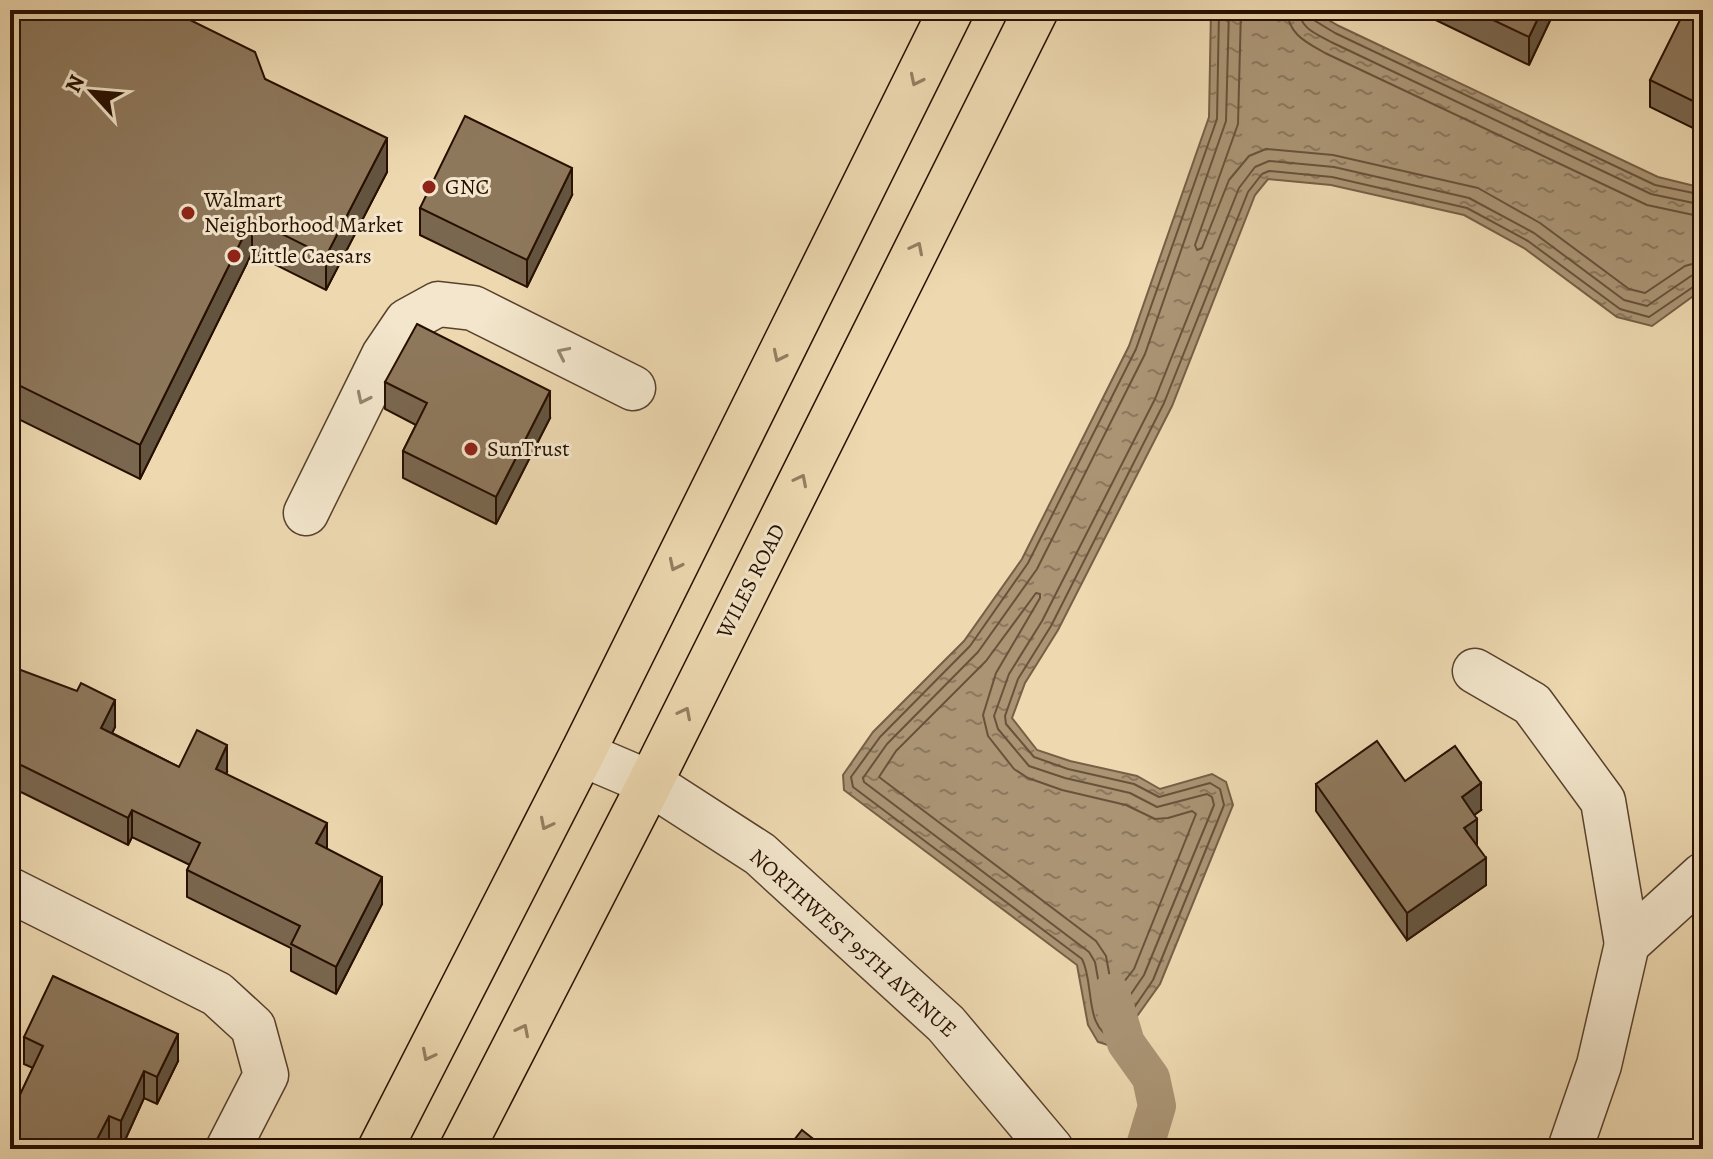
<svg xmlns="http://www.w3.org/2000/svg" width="1713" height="1159" font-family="Alegreya,serif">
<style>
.water{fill:url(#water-ripples);stroke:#765f46;stroke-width:2}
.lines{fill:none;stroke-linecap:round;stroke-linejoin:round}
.shore{stroke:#68523a;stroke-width:2}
.canal{stroke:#aa9474;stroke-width:38}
.minor-casing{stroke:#58412c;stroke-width:47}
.major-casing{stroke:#270f00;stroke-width:47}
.minor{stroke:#f3e6cc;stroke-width:44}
.major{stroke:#edd8b0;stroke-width:44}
.wall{fill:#7a674f;stroke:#270f00;stroke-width:2}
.shaded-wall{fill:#635440;stroke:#270f00;stroke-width:2}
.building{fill:#8e785c;stroke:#270f00;stroke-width:2}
.oneway{stroke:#947e61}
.oneway2{stroke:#978570}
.poi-dot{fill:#8f2418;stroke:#f3e6cc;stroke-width:3}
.labels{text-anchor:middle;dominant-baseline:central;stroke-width:6;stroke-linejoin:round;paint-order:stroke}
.poi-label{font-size:22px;fill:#270f00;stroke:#f3e6cc;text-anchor:start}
.street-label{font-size:22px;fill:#270f00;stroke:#f3e6cc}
</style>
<defs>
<pattern id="water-ripples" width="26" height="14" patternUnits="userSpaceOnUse" patternTransform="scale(2)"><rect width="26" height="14" fill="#aa9474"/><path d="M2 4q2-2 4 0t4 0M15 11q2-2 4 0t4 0" fill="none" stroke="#8a775d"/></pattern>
</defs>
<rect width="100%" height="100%" fill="#edd8b0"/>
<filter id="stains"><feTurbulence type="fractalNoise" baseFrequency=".0025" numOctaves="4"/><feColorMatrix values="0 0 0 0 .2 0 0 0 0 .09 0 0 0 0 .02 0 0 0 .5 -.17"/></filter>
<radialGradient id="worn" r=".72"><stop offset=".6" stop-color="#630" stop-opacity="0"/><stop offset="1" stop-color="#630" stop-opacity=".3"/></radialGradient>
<!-- water -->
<polygon class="water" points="1211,10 1311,10 1339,26 1658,177 1703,188 1703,289 1652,326 1617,317 1524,248 1464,215 1331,185 1268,179 1255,195 1172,406 1058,630 1025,683 1012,718 1037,750 1070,761 1137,776 1160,789 1212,774 1226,782 1233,805 1160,984 1135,1019 1126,1043 1117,1048 1098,1042 1088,1025 1077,965 844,790 843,775 873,732 964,641 1022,559 1129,346 1209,117"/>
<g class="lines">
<!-- shore -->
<g class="shore">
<path d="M1219,10l-2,109 -81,230 -108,214 -58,83 -90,91 -29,40 2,10 229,172c13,25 1,70 33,80l4,-2 10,-22 24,-35 71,-175 -4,-16 -10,-6 -51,14 -25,-13 -66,-15 -34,-12 -28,-33 -1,-8 13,-37 33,-53 113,-223 84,-211 14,-18 7,-3 63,6 135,31 61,33 92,68 29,8 47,-32 7,-1"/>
<polyline points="1229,10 1226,121 1145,354 1037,569 978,652 887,744 863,778 864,782 1089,952 1095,962 1105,1018 1109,1024 1114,1023 1120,1010 1144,975 1214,805 1212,797 1207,794 1157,807 1130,793 1065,778 1029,766 998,729 994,716 1009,674 1042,621 1155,399 1239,188 1255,167 1269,161 1334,167 1469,198 1534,233 1624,300 1647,306 1691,276 1703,273"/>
<polyline points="1241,10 1238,124 1195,245 1197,250 1202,248 1229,180 1249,156 1266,149 1333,155 1478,188 1540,223 1629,289 1645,293 1685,266 1703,261"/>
<path d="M1287,10c1,24 19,32 38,43l322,152 56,12"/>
<path d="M1299,10c1,19 18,24 32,32l320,152 52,11"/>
<polyline points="1309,10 1312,19 1335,33 1655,185 1703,195"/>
<polygon points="1036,593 1040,594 1040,598 996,673 983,715 988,736 1014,769 1028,778 1062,790 1126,805 1155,819 1168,818 1192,811 1196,814 1134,969 1116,992 1112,989 1106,956 1096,941 879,777 896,751 986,661"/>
</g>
<!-- canal -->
<polyline class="canal" points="1111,993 1126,1043 1151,1078 1157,1106 1144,1149"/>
<!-- minor casing -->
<g class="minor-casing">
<g id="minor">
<polyline points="306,513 384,355 407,321 438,304 473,308 633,388"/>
<polyline points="1475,671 1532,704 1603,801 1627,944"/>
<polyline points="582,754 650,783 760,854 946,1024 1051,1149"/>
<polyline points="10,890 217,994 253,1027 266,1075 228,1149"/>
<polyline points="1570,1149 1599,1065 1627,944 1703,875"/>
</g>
</g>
<!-- major casing -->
<g class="major-casing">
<g id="major">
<polyline points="380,1149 582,754 951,10"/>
<polyline points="462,1149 650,783 1036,10"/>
</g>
</g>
<!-- minor -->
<use href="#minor" class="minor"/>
<!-- major -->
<use href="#major" class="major"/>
</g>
<!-- wall -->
<g class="wall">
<polygon points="10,10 265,79 387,172 326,290 252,253 140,479 10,415"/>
<polygon points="1415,10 1555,10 1529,65"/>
<polygon points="1703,10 1703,133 1650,107 1650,80"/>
<polygon points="572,195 527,287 420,235 420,208"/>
<polygon points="385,382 550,418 496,524 403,478 403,451 416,425 385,409"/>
<polygon points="10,666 115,727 112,733 179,767 227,772 226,774 327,849 382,904 336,994 291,971 291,948 187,897 187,870 190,865 132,837 128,845 23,793 10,788"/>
<polygon points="1405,781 1481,810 1474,815 1477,846 1486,885 1407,940 1316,811 1316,784"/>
<polygon points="24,1037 178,1061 157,1104 144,1098 121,1149 109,1143 106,1149 10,1149 17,1101 33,1068 24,1064"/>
</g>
<!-- shaded-wall -->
<g class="shaded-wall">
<polygon points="1542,10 1555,10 1529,65 1529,37"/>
<polygon points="387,138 387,172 326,290 326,256"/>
<polygon points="572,168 572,195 527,287 527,260"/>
<polygon points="252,219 252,253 140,479 140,445"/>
<polygon points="550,391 550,418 496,524 496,497"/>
<polygon points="115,700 115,727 101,755 101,728"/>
<polygon points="227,745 227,772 216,796 216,769"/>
<polygon points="1481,783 1481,810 1462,824 1462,797"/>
<polygon points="132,810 132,837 128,845 128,818"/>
<polygon points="1477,819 1477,846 1464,828"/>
<polygon points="327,823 327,850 316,843"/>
<polygon points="1486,858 1486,885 1407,940 1407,913"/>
<polygon points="382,877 382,904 336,994 336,967"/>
<polygon points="178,1034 178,1061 157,1104 157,1077"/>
<polygon points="144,1071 144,1098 121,1149 121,1121"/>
<polygon points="109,1116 109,1143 106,1149 92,1149"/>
</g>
<!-- building -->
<g class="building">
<polygon points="10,10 127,10 134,13 145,10 170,10 255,52 265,79 387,138 326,256 252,219 140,445 10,381"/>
<polygon points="1472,10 1542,10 1529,37"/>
<polygon points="1685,10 1703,10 1703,106 1650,80"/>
<polygon points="465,116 572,168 527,260 420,208"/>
<polygon points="417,324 550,391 496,497 403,451 427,403 385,382"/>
<polygon points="10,666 77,691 81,683 115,700 101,728 179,767 197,730 227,745 216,769 327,823 316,843 382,877 336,967 291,944 300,926 187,870 200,843 132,810 128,818 23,766 10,761"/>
<polygon points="1377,741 1405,781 1455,746 1481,783 1462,797 1477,819 1464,828 1486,858 1407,913 1316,784"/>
<polygon points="53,976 178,1034 157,1077 144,1071 121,1121 109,1116 92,1149 10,1149 10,1097 17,1101 43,1046 24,1037"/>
<polygon points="802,1130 826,1149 787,1149"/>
</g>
<!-- one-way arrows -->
<defs><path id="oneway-chevron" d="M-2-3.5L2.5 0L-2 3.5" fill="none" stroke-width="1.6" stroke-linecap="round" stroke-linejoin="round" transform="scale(2)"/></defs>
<g class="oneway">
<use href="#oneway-chevron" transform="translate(916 80) rotate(116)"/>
<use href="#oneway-chevron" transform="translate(917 248) rotate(-63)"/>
<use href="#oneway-chevron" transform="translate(779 356) rotate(116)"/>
<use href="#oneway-chevron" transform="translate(801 480) rotate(-63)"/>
<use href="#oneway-chevron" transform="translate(675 565) rotate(116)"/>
<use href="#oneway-chevron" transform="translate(685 713) rotate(-63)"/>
<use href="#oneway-chevron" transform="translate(546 824) rotate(117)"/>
<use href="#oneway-chevron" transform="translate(523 1030) rotate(-63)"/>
<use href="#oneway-chevron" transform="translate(428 1055) rotate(117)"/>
</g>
<g class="oneway2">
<use href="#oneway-chevron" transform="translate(563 353) rotate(-154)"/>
<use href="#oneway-chevron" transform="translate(363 398) rotate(116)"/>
</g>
<!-- markers -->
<g class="poi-dot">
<circle cx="429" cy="187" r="8"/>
<circle cx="188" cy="213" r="8"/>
<circle cx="234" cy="256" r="8"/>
<circle cx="471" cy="449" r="8"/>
</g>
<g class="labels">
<!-- poi labels -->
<g class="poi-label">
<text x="445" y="187">GNC</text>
<text x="204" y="200">Walmart<tspan x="204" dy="25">Neighborhood Market</tspan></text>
<text x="250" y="256">Little Caesars</text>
<text x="487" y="449">SunTrust</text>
</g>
<!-- street labels -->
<g class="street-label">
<text transform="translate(751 581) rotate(-63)">WILES ROAD</text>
<text transform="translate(853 943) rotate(42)">NORTHWEST 95TH AVENUE</text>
</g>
</g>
<!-- margin -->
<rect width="1713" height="1159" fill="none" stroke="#edd8b0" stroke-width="40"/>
<rect x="12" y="12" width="1689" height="1135" fill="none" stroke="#270f00" stroke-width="4"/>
<rect x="20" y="20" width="1673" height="1119" fill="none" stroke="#270f00" stroke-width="2"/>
<!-- north arrow -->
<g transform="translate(92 92) rotate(296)" stroke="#f3e6cc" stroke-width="6" paint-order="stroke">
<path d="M0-6L14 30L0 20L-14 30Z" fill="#270f00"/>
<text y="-12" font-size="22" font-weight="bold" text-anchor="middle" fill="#270f00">N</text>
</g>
<rect width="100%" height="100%" filter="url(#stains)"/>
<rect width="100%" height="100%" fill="url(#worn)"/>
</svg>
